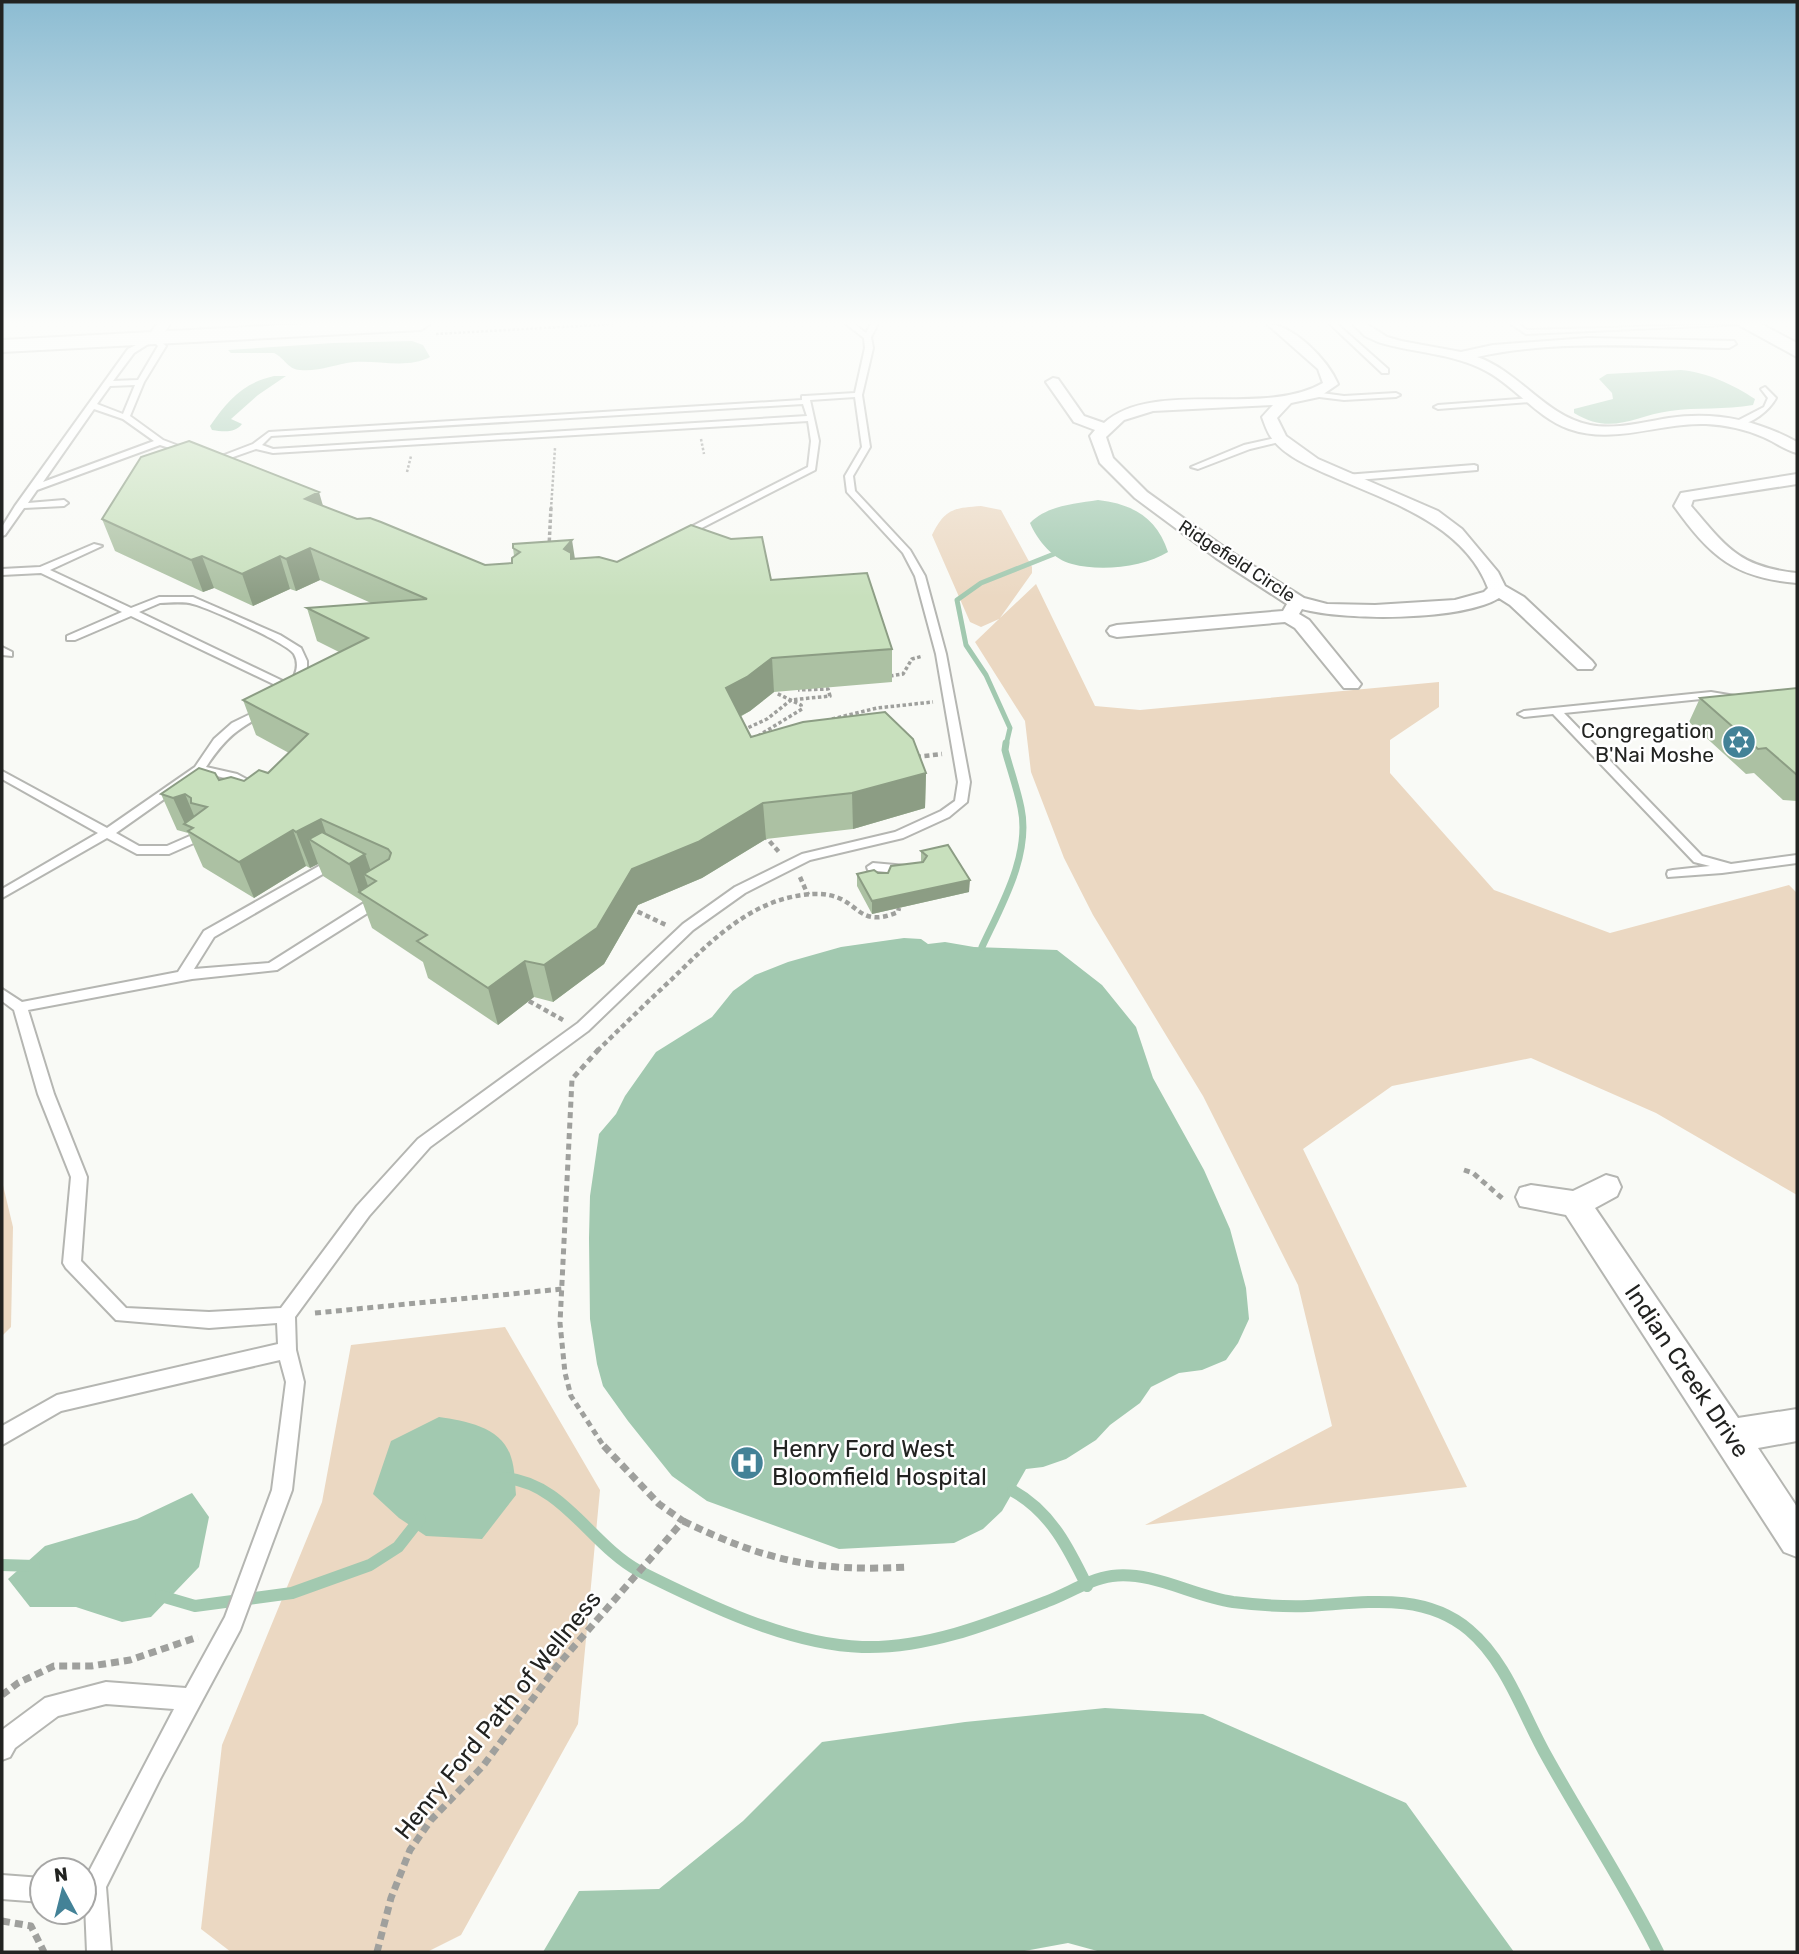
<svg xmlns="http://www.w3.org/2000/svg" width="1799" height="1954" font-family="Rubik,sans-serif">
<style>
.green{fill:#ebd8c2}
.water{fill:#a2c9b0}
.lines{fill:none;stroke-linecap:round;stroke-linejoin:round}
.stream-far2{stroke:#a2c9b0;stroke-width:5}
.stream-far1{stroke:#a2c9b0;stroke-width:7}
.stream{stroke:#a2c9b0;stroke-width:12}
.lane-casing{stroke:#b5b6b2;stroke-width:4}
.street-casing{stroke:#b5b6b2;stroke-width:4}
.secondary-casing{stroke:#b5b6b2;stroke-width:4}
.path-far4{stroke:#9fa09d;stroke-width:2.5;stroke-dasharray:2.5 2;stroke-linecap:butt}
.path-far3{stroke:#9fa09d;stroke-width:3.5;stroke-dasharray:3.5 2.5;stroke-linecap:butt}
.path-far2{stroke:#9fa09d;stroke-width:4.5;stroke-dasharray:5 3.5;stroke-linecap:butt}
.path-far1{stroke:#9fa09d;stroke-width:5;stroke-dasharray:6 4.5;stroke-linecap:butt}
.path{stroke:#9fa09d;stroke-width:7;stroke-dasharray:8 5;stroke-linecap:butt}
.lane{fill:#fff;fill-rule:evenodd}
.street{fill:#fff;fill-rule:evenodd}
.secondary{fill:#fff;fill-rule:evenodd}
.wall{fill:#acc1a3}
.shaded-wall{fill:#8c9d84}
.building{fill:#c8e0bd;stroke:#8c9d84;stroke-width:2}
.labels{text-anchor:middle;dominant-baseline:central;stroke-width:5;stroke-linejoin:round;paint-order:stroke}
.far-street-label{font-size:18px;fill:#222321;stroke:#fff}
.poi-label{font-size:21px;fill:#222321;stroke:#fff;text-anchor:end}
.near-street-label{font-size:24px;fill:#222321;stroke:#fff}
.near-poi-label{font-size:24px;fill:#222321;stroke:#fff;text-anchor:start}
</style>
<rect width="100%" height="100%" fill="#f9faf6"/>
<!-- green -->
<g class="green">
<path d="M981,506l20,4 31,57v6l-32,45 36,-34 59,122 45,4 299,-28v25l-49,33v33l104,117 116,43 179,-48 8,8v302l-141,-82 -125,-55 -139,28 -89,63 164,338 -322,38 187,-99 -34,-141 -95,-189 -110,-181 -29,-57 -33,-86 -6,-51 -50,-79 24,-23 -18,8 -11,-5 -38,-87c13,-26 21,-27 49,-29z"/>
<polygon points="2,1181 13,1227 11,1327 2,1336"/>
<polygon points="505,1327 600,1490 578,1724 461,1935 427,1952 231,1952 201,1929 222,1745 322,1502 351,1345"/>
</g>
<!-- water -->
<g class="water">
<path d="M412,341l11,4 7,12c-22,12 -52,3 -76,5 -18,2 -36,10 -54,8 -13,-1 -15,-12 -26,-17h-43l-3,-3 105,-7z"/>
<path d="M1681,370c25,2 53,15 74,29l-2,6c-28,5 -56,2 -83,6 -37,5 -58,25 -96,2v-4l39,-10 -1,-6 -13,-14 8,-5z"/>
<path d="M274,376h12l-28,19 -27,24 11,5c-7,9 -18,8 -30,6l-2,-4c18,-26 33,-43 64,-50z"/>
<path d="M1098,500c35,4 59,18 70,52 -24,15 -67,20 -96,12 -18,-4 -35,-24 -42,-41 18,-18 44,-19 68,-23z"/>
<polygon points="904,938 921,939 928,944 945,942 974,947 1057,950 1102,985 1136,1027 1153,1078 1204,1170 1230,1229 1246,1288 1249,1319 1238,1343 1226,1360 1202,1370 1179,1373 1151,1387 1140,1403 1110,1425 1096,1440 1066,1459 1043,1467 1026,1469 1002,1511 983,1529 954,1543 839,1549 707,1501 672,1476 628,1421 603,1386 597,1364 590,1319 589,1238 590,1196 599,1134 616,1114 625,1096 656,1052 712,1017 733,991 755,975 788,962 841,947"/>
<path d="M439,1417c27,4 63,10 72,40 4,12 4,26 5,38l-34,44 -56,-3 -27,-18 -26,-24 18,-53z"/>
<polygon points="192,1493 209,1517 199,1567 151,1617 122,1622 76,1607 30,1607 8,1579 45,1546 137,1519"/>
<polygon points="1105,1708 1203,1714 1406,1803 1514,1952 1101,1952 1068,1943 1019,1952 543,1952 579,1891 659,1889 743,1821 822,1742 965,1722"/>
</g>
<g class="lines">
<!-- stream-far2 -->
<polyline class="stream-far2" points="1006,745 1010,728 986,675 966,645 957,600 981,583 1054,554"/>
<!-- stream-far1 -->
<path class="stream-far1" d="M982,947c19,-41 49,-92 39,-139 -4,-20 -11,-39 -16,-58l1,-7"/>
<!-- stream -->
<g class="stream">
<path d="M505,1478c58,5 86,67 134,93 64,32 150,74 223,76 64,2 127,-23 186,-46 21,-8 42,-22 64,-25 42,-5 80,20 121,26 25,3 50,5 75,4 55,-3 115,-15 161,24 38,32 54,85 78,127 36,65 78,128 111,195"/>
<path d="M1013,1491c38,21 56,58 74,95"/>
<polyline points="2,1565 34,1566"/>
<polyline points="161,1596 195,1606 292,1593 370,1565 398,1547 420,1519"/>
</g>
<!-- lane casing -->
<g class="lane-casing">
<g id="lane">
<path d="M846,324h8l12,9 5,-9h7l-7,13 2,11 -11,47 8,52 -17,29 2,15 55,59 15,26 21,78 24,128 -3,20 -18,15 -46,21 -93,22 -65,33 -52,37 -105,101 -158,116 -61,69 -74,101 1,33 8,32 -12,108 -52,140 -80,149 -54,108 5,65h-24l-3,-71 90,-172 -68,-5 -48,12 -43,32 -5,9 -8,3v-30l43,-32 61,-16 80,6 39,-71 47,-127 14,-108 -6,-22 -219,51 -59,34v-19l55,-31 221,-51 -1,-21 -68,5 -93,-8 -50,-52 -3,-5 8,-86 -33,-83 -24,-84 -12,-9v-12l20,13 156,-30 26,-41 131,-74 6,4 -1,3 -126,73 -20,32 75,-6 106,-67h10l2,3 -2,3 -108,68 -85,9 -164,31 26,84 33,83 -6,84 45,47 83,4 72,-4 76,-102 61,-67 160,-116 105,-99 52,-37 67,-33 93,-22 46,-21 14,-10 3,-19 -22,-128 -21,-78 -12,-23 -56,-61 -2,-16 17,-29 -7,-50 -45,3 9,41 -4,29 -133,68 -5,-3 2,-2 129,-66 3,-26 -3,-20 -535,32 -17,-4 -43,15 -7,-2 47,-18 16,-12 533,-32v-4h3l50,-3 10,-45 -1,-10zM803,404l4,12 -534,33 -11,-4 9,-9z"/>
<polygon points="1330,324 1337,324 1388,369 1388,373 1382,373"/>
<polygon points="1511,324 1519,324 1527,330 1744,324 1526,334"/>
<path d="M152,337h4l10,9 -22,36 -14,34 33,24 29,11v4l-32,-10 -123,45 -9,13 36,-3 4,3 -4,3 -40,2 -19,27 -3,1v-9l13,-21 113,-157zM153,341l5,5 -20,34 -25,1 21,-28zM135,385l-12,29 -26,-10 13,-18zM94,409l29,10 31,22 -111,41z"/>
<path d="M1765,387l11,11c-7,13 -24,26 -39,27v-4l27,-14 4,-9 -7,-9z"/>
<polygon points="1314,392 1344,396 1396,393 1400,395 1396,397 1344,400 1311,396 1311,392"/>
<polygon points="1533,398 1533,402 1530,402 1438,409 1434,407 1438,405"/>
<polygon points="1280,437 1284,439 1283,441 1250,449 1198,469 1191,467 1244,445"/>
<polygon points="1474,465 1477,466 1477,470 1345,481 1341,478 1345,475"/>
<path d="M94,544l8,2 -52,24 81,38 28,-11h34l87,38 21,13 6,13v13l-11,17h-8l-157,-75 -56,24h-8v-4l55,-24 -81,-39 -39,2v-6l38,-2zM160,603c10,0 23,-2 33,1 16,4 94,39 101,50 6,11 2,21 -5,30l-150,-72z"/>
<polygon points="2,647 12,652 12,656 2,655"/>
<polygon points="1711,692 1735,696 1740,699 1735,702 1711,698 1564,713 1702,856 1731,864 1797,855 1797,863 1722,873 1668,877 1667,874 1668,871 1673,870 1710,866 1694,862 1553,714 1524,717 1518,714 1524,711"/>
<path d="M265,707l4,1v4c-32,17 -43,25 -63,55l31,7 13,7 3,8 -2,3h-8c-6,-15 -28,-16 -42,-19l-85,60 23,13h28l32,-14 6,4 -2,3 -34,15h-32l-30,-16 -105,60v-9l96,-56 -96,-54v-8l105,57 88,-61 19,-28 18,-16z"/>
<polygon points="873,863 906,866 912,870 906,874 868,870 867,867"/>
<polygon points="2,1875 42,1878 42,1902 2,1899"/>
</g>
</g>
<!-- street casing -->
<g class="street-casing">
<g id="street">
<polygon points="157,324 170,324 159,341 149,341 147,338"/>
<path d="M1267,324c26,0 61,36 71,60l-19,13 -28,6 -14,15 9,18 32,23 120,52 24,18 36,43 7,14 19,11 68,64 3,4 -3,4h-14l-68,-64 -11,-7c-38,23 -154,23 -197,11l-3,5 10,6 52,64 -3,4h-14l-49,-60 -10,-6 -168,15 -7,-2 -3,-4 3,-4 7,-2 166,-14 4,-7 -71,-46 -81,-60 -35,-35 -10,-27 5,-6 -21,-8 -28,-40 7,-4 5,1 26,37 20,7c50,-45 159,-5 219,-40l-5,-14zM1273,405l-11,12c3,8 6,18 12,24 13,16 37,26 55,34 58,26 134,48 159,113l-4,4 -29,8 -80,5 -48,-1 -23,-6 -76,-48 -81,-58 -34,-34 -7,-21 18,-17 29,-9z"/>
<path d="M1353,324h14l20,13 14,4 60,11 32,-7 95,-7 146,3 2,3 -7,4c-80,-1 -174,-9 -252,9 42,14 68,59 113,68 26,5 53,-3 79,-7 46,-7 88,2 128,24v11c-12,-3 -22,-11 -34,-16 -18,-8 -37,-12 -57,-13 -46,-2 -91,21 -137,5 -33,-12 -53,-42 -83,-58 -33,-18 -73,-18 -108,-29l-13,-6z"/>
<path d="M1797,474v10l-104,16 -2,6c36,42 48,61 106,67v10c-63,-5 -87,-27 -123,-77l7,-13z"/>
<polygon points="1606,1175 1617,1178 1621,1187 1617,1196 1595,1208 1738,1418 1797,1409 1797,1441 1758,1448 1797,1507 1797,1557 1784,1552 1566,1215 1520,1206 1516,1197 1520,1188 1531,1185 1573,1191"/>
</g>
</g>
<!-- secondary casing -->
<g class="secondary-casing">
<g id="secondary">
<polygon points="305,324 430,324 421,330 2,352 2,340"/>
<polygon points="1737,324 1761,324 1797,343 1797,357"/>
</g>
</g>
<!-- path-far4 -->
<g class="path-far4">
<polyline points="436,334 616,324"/>
<polyline points="701,439 704,454"/>
<polyline points="407,472 411,456"/>
<polyline points="551,509 555,448"/>
</g>
<!-- path-far3 -->
<g class="path-far3">
<polyline points="549,547 551,507"/>
<polyline points="890,676 903,674 912,659 923,656"/>
<polyline points="832,719 877,708 933,702"/>
<polyline points="743,730 767,719 791,700 830,696 828,689 798,690"/>
<polyline points="758,736 802,709 801,705 776,693"/>
</g>
<!-- path-far2 -->
<g class="path-far2">
<polyline points="916,757 942,754"/>
<polyline points="764,835 779,852"/>
<polyline points="800,877 808,895"/>
<polyline points="630,908 666,925"/>
<polyline points="529,1001 563,1020"/>
<path d="M597,1051c25,-24 49,-48 74,-71 41,-40 83,-84 144,-86 46,-1 38,37 83,18l1,-4"/>
</g>
<!-- path-far1 -->
<g class="path-far1">
<polyline points="599,1049 572,1079 560,1323 565,1373 571,1396 603,1445"/>
<polyline points="1464,1170 1473,1173 1503,1199"/>
<polyline points="315,1313 562,1289"/>
</g>
<!-- path -->
<g class="path">
<path d="M683,1521c83,40 133,51 226,46"/>
<polyline points="2,1695 18,1683 54,1666 91,1666 130,1660 198,1637"/>
<polyline points="2,1921 31,1926 44,1952"/>
<polyline points="377,1952 391,1898 410,1850 431,1820 483,1766 557,1666 683,1521 659,1504 602,1444"/>
</g>
<!-- lane -->
<use href="#lane" class="lane"/>
<!-- street -->
<use href="#street" class="street"/>
<!-- secondary -->
<use href="#secondary" class="secondary"/>
</g>
<!-- wall -->
<g class="wall">
<polygon points="323,506 485,565 512,563 514,556 513,548 575,559 771,580 892,649 892,682 774,692 750,711 740,717 751,737 926,773 925,808 853,829 766,839 702,878 638,905 604,964 553,1002 534,997 498,1025 428,978 423,962 372,928 362,901 323,876 318,864 310,868 306,866 254,898 203,867 188,833 177,830 161,794 219,780 244,781 268,773 289,753 256,735 243,700 339,652 317,641 307,608 371,603 320,580 296,591 290,589 253,606 214,588 203,592 115,551 102,519"/>
<polygon points="1797,688 1797,801 1783,800 1754,773 1746,774 1689,722 1700,698"/>
<polygon points="921,851 969,892 872,914 857,886 857,874 888,873 921,862"/>
</g>
<!-- shaded-wall -->
<g class="shaded-wall">
<polygon points="319,492 328,523 305,499"/>
<polygon points="572,540 577,572 564,549"/>
<polygon points="310,548 320,580 296,591 286,559"/>
<polygon points="202,556 214,588 203,592 191,560"/>
<polygon points="280,556 290,589 253,606 242,574"/>
<polygon points="772,658 774,692 750,711 729,722 726,688"/>
<polygon points="926,773 925,808 853,829 852,793"/>
<polygon points="185,794 200,830 185,824 173,798"/>
<polygon points="763,803 766,839 702,878 638,905 604,964 553,1002 544,965 632,869"/>
<polygon points="321,819 333,854 309,839 318,864 310,868 296,832"/>
<polygon points="293,830 306,866 254,898 239,862"/>
<polygon points="365,854 374,880 364,874 371,895 359,892 362,901 349,864"/>
<polygon points="970,880 969,892 872,914 872,901"/>
<polygon points="525,961 534,997 498,1025 488,988"/>
</g>
<!-- building -->
<g class="building">
<polygon points="189,441 319,492 305,499 357,519 370,518 381,522 485,565 512,563 512,558 520,552 513,548 513,544 572,540 564,549 571,553 571,559 599,557 617,562 691,525 731,539 762,537 771,580 867,573 892,649 772,658 747,677 726,688 751,737 803,722 885,712 913,739 926,773 852,793 763,803 698,842 632,869 597,928 544,965 525,961 488,988 417,941 427,935 359,892 376,881 364,874 389,859 391,853 388,849 321,819 296,832 293,830 239,862 188,831 193,828 184,824 207,807 191,803 191,798 185,794 173,798 161,794 199,768 215,773 219,780 231,777 244,781 259,770 268,773 308,734 243,700 368,638 307,608 427,599 310,548 286,559 280,556 242,574 202,556 191,560 102,519 141,457"/>
<polygon points="1797,688 1797,775 1766,748 1758,749 1700,698"/>
<polygon points="322,832 365,854 349,864 309,839"/>
<polygon points="948,845 970,880 872,901 857,874 874,870 878,873 888,873 891,866 923,862 927,856 921,851"/>
</g>
<!-- sky -->
<linearGradient id="sky" x2="0" y2="1"><stop stop-color="#8cbcd2"/><stop offset="0.54" stop-color="#fcfdfb"/><stop offset="1" stop-color="#fcfdfb" stop-opacity="0"/></linearGradient>
<rect width="1799" height="598" fill="url(#sky)"/>
<!-- icons -->
<defs>
<g id="synagogue-disc" transform="scale(1.75)"><circle r="9.5" fill="#438297" stroke="#fff"/><path d="M0-6.5L5.6 3.2H-5.6ZM0 6.5L5.6-3.2H-5.6Z" fill="#fff"/></g>
<g id="hospital-disc" transform="scale(1.75)"><circle r="9.5" fill="#438297" stroke="#fff"/><path d="M-5-5h3v3.5h4V-5h3V5h-3V1.5h-4V5h-3Z" fill="#fff"/></g>
</defs>
<g fill-rule="evenodd">
<use href="#synagogue-disc" x="1739" y="742"/>
<use href="#hospital-disc" x="747" y="1463"/>
</g>
<g class="labels">
<!-- far-street labels -->
<g class="far-street-label">
<text transform="translate(1237 561) rotate(33)">Ridgefield Circle</text>
</g>
<!-- poi labels -->
<g class="poi-label">
<text x="1714" y="730">Congregation<tspan x="1714" dy="24">B'Nai Moshe</tspan></text>
</g>
<!-- near-street labels -->
<g class="near-street-label">
<text transform="translate(1687 1371) rotate(56)">Indian Creek Drive</text>
<text transform="translate(498 1715) rotate(-51)">Henry Ford Path of Wellness</text>
</g>
<!-- near-poi labels -->
<g class="near-poi-label">
<text x="772" y="1449">Henry Ford West<tspan x="772" dy="28">Bloomfield Hospital</tspan></text>
</g>
</g>
<!-- border -->
<rect width="1799" height="1954" fill="none" stroke="#222321" stroke-width="7"/>
<!-- north arrow -->
<g transform="translate(63 1891) rotate(353)"><circle r="33" fill="#ffffff" stroke="#a7a7a6" stroke-width="2"/>
<path d="M0-5L12 26L0 18L-12 26Z" fill="#438297"/>
<text y="-10" font-size="19" font-weight="bold" text-anchor="middle" fill="#222321">N</text>
</g>
</svg>
